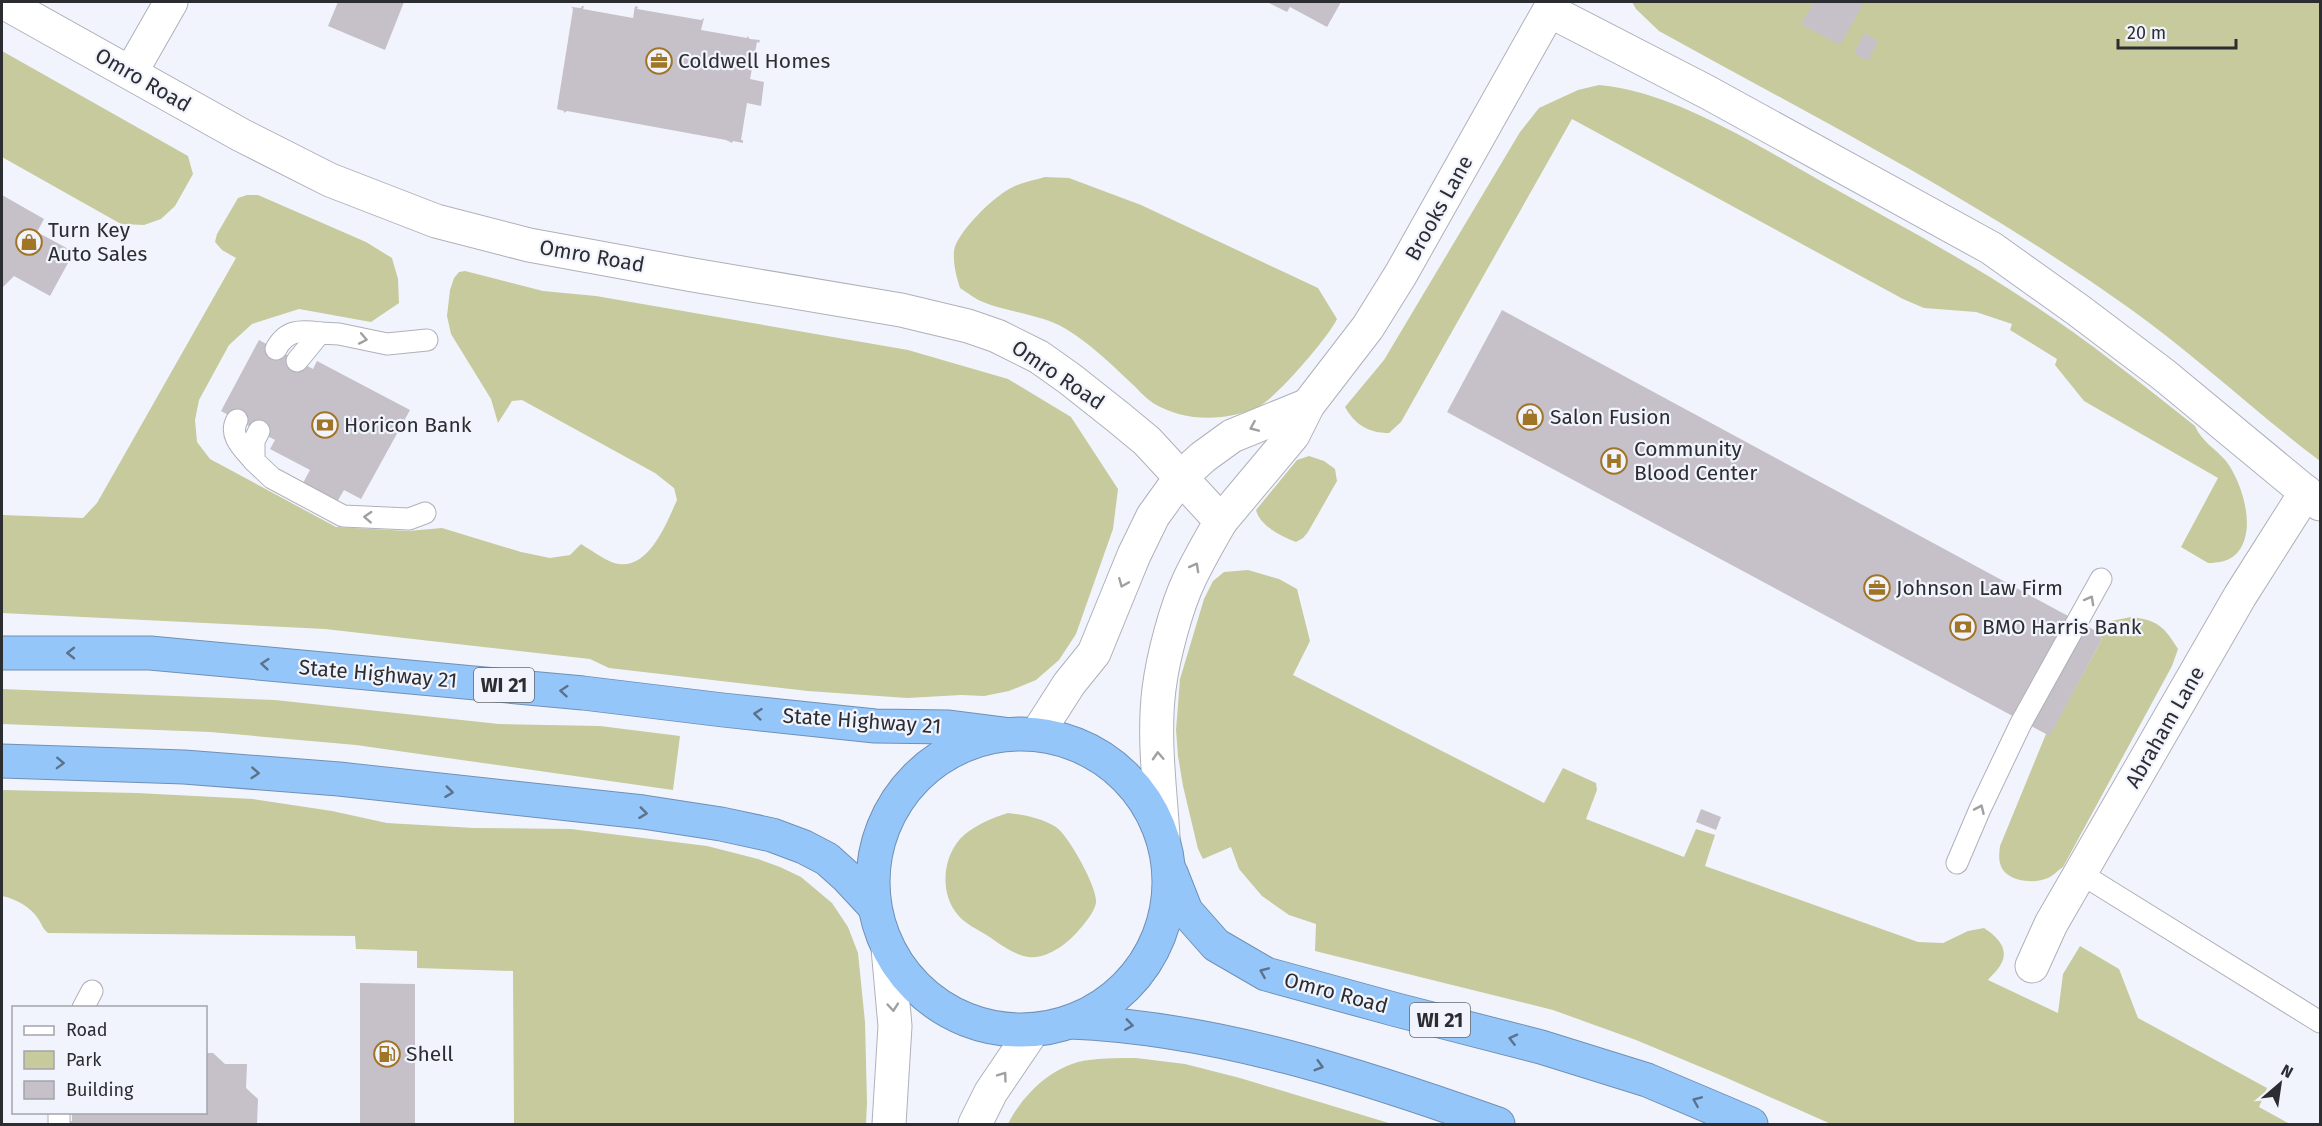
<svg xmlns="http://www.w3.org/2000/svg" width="2322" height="1126" font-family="'Fira Sans',sans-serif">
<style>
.green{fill:#c6ca9d}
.building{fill:#c6c0c8}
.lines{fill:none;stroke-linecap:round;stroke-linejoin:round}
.lane-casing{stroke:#afb1ba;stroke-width:23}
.street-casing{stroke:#afb1ba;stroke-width:35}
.secondary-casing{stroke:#afb1ba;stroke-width:35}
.highway-casing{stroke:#7090b4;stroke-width:35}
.lane{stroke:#fff;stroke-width:21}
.street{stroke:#fff;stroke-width:33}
.secondary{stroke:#fff;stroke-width:33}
.highway{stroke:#95c6fa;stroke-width:33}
.oneway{stroke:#a0a0a2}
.oneway2{stroke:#5b728b}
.labels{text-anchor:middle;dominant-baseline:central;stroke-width:4.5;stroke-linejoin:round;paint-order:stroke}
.shield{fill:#f2f4fd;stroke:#67696e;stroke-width:1.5}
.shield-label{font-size:20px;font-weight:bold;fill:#2c2d31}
.poi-label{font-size:21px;fill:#2c2d31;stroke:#f2f4fd;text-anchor:start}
.street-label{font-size:21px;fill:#2c2d31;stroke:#f2f4fd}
</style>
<rect width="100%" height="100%" fill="#f2f4fd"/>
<!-- green -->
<g class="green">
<path d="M1632,2h688v459c-65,-49 -125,-106 -191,-153 -148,-106 -311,-189 -470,-277l-23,-22z"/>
<polygon points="2,51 188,156 193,174 175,206 161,219 144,225 121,224 2,157"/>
<path d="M1599,85c73,6 156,59 220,95 71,40 144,78 213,124 57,37 110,80 163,122 6,15 21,23 31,35 16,21 31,68 12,91 -7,9 -20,11 -30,11l-27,-16 37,-69 -134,-77 -29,-36 2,-6 -47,-29 2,-6 -36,-12 -52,-4 -21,-9 -331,-180 -171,303 -12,11c-20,0 -34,-8 -44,-26l39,-47 136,-228 19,-24 39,-18z"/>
<path d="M1045,177l24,1 72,27 177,83 19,31c-9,19 -61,79 -79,88 -33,15 -74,15 -105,-4 -9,-6 -16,-15 -24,-22 -19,-18 -40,-38 -63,-52 -25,-15 -56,-16 -83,-27 -8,-3 -15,-9 -23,-14 -4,-12 -7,-24 -6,-37 2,-18 42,-57 59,-64 10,-5 22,-7 32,-10z"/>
<path d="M247,195h11l108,47 26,16 6,21 1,24 -28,19 -72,-13 -47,15 -23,21 -30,55 -4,20 2,22 13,17 126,68 72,4 34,-3 79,24 29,6 20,-3 11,-11c10,6 22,15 33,19 34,10 52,-39 63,-63l-3,-12 -19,-15 -133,-73 -10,1 -14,22 -7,-24 -40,-65 -4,-18 3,-26 4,-12 5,-6 6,-1 78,20 53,5 312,54 100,29 63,38 47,72 -5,40 -37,105 -17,26 -23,20 -27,11 -25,5 -23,-1 -54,3 -99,-7 -199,-23 -19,-9 -265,-30 -323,-16v-98l81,3 14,-15 139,-245 -14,-8 -7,-8 2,-8 21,-36z"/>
<path d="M1309,456l15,5 11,8 2,12 -29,51 -5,6 -7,4c-15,-6 -36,-16 -40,-32l41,-50z"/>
<path d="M1248,570l31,9 18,10 13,52 -17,34 251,128 19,-35 33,15 1,7 -11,29 98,38 12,-28 19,6 -10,31 213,76 25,1 25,-12 16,-3c12,8 26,20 17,36 -3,6 -9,11 -13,16l70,33 5,-39 17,-28 39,23 19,49 129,70 -8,19 31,17h-459l-111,-49 -84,-35 -83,-30 -238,-59 1,-27 -27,-9 -27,-19 -23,-27 -8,-22 -28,12 -5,-10 -15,-63 -5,-30 -2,-26 4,-51 24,-80 9,-18 11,-9z"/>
<path d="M2131,617c26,3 33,9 47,32l-6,17 -109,201c-5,3 -10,9 -15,11 -13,6 -36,4 -45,-8 -5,-7 -4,-16 -3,-24l46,-112h4l52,-95 -6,-8 15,-10z"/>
<polygon points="2,689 275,700 499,724 600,726 680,736 673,790 356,745 210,732 2,724"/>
<path d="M2,790l135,3 116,6 79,12 55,12 87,5 97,1 136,17 51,13 22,8 21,10 31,26 16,24 10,26 7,69 2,81 -1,21h-352l-1,-153 -96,-3v-17l-61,-2 -1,-13 -307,-3c-5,-4 -6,-8 -9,-13 -8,-13 -23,-21 -37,-24z"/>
<path d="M1008,813c17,2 33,5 48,14 12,8 42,61 40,76 -2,9 -10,19 -17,27 -11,13 -31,29 -50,27 -15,-2 -29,-13 -41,-21 -9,-6 -23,-12 -30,-21 -18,-20 -16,-56 2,-76 12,-13 32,-21 48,-26z"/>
<path d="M1136,1058l49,6 55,14 152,46h-384c15,-30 46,-60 81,-64 16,-2 32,-2 47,-2z"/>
</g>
<!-- building -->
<g class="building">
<polygon points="338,2 404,2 385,50 328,26"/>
<polygon points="1267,2 1341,2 1327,27 1290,7 1287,12"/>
<polygon points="1814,2 1864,2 1840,45 1801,24"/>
<polygon points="582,6 584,6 583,9 633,18 635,6 638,7 637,9 701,20 704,18 701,30 747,38 747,36 750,39 760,40 759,43 757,42 750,79 764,82 761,106 747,103 741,140 743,140 743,143 733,141 732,143 726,140 567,111 564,113 564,111 557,109 573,9 571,7 581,8"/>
<polygon points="1864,33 1878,41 1868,61 1854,53"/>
<polygon points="2,195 44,219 37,232 74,252 50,296 14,276 2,288"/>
<polygon points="1502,310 2096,631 2102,639 2050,735 2046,734 1447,412"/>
<polygon points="259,340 313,369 317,361 410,410 361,499 344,490 337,502 303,483 310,470 270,449 275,440 221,411"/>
<polygon points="1701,809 1721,817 1716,830 1696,822"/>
<polygon points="360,983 415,984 415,1124 360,1124"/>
<polygon points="206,1053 213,1053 225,1064 247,1064 246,1088 258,1099 257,1124 67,1124 67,1122 72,1121 72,1112 206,1112"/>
</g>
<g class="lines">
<!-- lane casing -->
<g class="lane-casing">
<g id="lane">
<path d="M276,349c10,-19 24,-19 44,-16"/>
<polyline points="297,361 320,333 339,334 387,344 427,340"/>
<path d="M237,420c-9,16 7,29 17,41"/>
<polyline points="259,431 254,441 254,461 272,478 343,516 409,519 425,513"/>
<polyline points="1957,863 1980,809 2021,723 2101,579"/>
<polyline points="2080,873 2320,1022"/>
<polyline points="83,1008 92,991"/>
<polyline points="59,1112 59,1124"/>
</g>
</g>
<!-- street casing -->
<g class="street-casing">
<g id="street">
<polyline points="1550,11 1707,92 1991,248 2078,310 2164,375 2320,504"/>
<polyline points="131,72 171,2"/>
<polyline points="1181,477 1203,457 1232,436 1308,405"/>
<polyline points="1221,521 1293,435 1308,405 1368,327 1401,274 1554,2"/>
<polyline points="2032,966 2051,924 2240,596 2306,492"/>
</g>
</g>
<!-- secondary casing -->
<g class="secondary-casing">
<g id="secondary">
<path d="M3,2l238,133 89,45 106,41 93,24 164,30 208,35 67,16 29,10 42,21 31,22 48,38 29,24 74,80c-11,19 -22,38 -31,57 -14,29 -27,79 -31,111 -6,48 1,99 4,147"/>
<polyline points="1037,734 1069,684 1094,653 1134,555 1153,516 1181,477"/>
<polyline points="888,948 895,1026 889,1124"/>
<polyline points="975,1124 991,1092 1033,1030"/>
</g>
</g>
<!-- highway casing -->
<g class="highway-casing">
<g id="highway">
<polyline points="2,653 150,653 583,693 723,710 875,726 949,727 1004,734"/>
<circle cx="1021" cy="882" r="148"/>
<polyline points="2,761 184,767 339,779 643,812 721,824 772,835 804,847 827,859 847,877 874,906"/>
<polyline points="1171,873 1186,911 1216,945 1266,974 1397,1010 1541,1047 1647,1080 1751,1124"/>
<path d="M1070,1022c147,6 290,53 428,102"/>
</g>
</g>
<!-- lane -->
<use href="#lane" class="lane"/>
<!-- street -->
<use href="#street" class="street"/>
<!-- secondary -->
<use href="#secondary" class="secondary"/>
<!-- highway -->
<use href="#highway" class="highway"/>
</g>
<!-- one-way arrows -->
<defs><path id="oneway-chevron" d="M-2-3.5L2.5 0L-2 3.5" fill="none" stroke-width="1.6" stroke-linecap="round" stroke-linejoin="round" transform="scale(1.5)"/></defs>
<g class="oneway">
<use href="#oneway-chevron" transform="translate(363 339) rotate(11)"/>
<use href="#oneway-chevron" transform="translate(1254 427) rotate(157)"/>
<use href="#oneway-chevron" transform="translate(368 517) rotate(-177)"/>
<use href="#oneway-chevron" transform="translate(1195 567) rotate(-61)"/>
<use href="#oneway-chevron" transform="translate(1123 583) rotate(112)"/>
<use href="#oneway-chevron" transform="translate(2090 600) rotate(-61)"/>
<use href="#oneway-chevron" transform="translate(1158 756) rotate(-93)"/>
<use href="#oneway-chevron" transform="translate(1980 809) rotate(-66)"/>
<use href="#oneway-chevron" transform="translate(893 1007) rotate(85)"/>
<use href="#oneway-chevron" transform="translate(1003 1076) rotate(-54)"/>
</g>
<g class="oneway2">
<use href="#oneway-chevron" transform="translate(71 653) rotate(-180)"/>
<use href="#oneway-chevron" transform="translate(265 664) rotate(-175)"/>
<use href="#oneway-chevron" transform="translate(564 691) rotate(-175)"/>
<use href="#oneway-chevron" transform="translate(758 714) rotate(-174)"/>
<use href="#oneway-chevron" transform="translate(60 763) rotate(2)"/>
<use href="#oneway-chevron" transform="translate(255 773) rotate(4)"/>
<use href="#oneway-chevron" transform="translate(449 792) rotate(7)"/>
<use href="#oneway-chevron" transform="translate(643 813) rotate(7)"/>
<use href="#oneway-chevron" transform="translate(1264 972) rotate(-157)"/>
<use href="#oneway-chevron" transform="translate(1129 1025) rotate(8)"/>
<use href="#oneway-chevron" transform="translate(1513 1039) rotate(-166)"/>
<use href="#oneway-chevron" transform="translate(1319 1066) rotate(16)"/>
<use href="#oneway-chevron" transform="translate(1697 1101) rotate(-157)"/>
</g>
<!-- icons -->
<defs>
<g id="office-ring" transform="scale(1.35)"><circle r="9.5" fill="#f2f4fd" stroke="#a07525" stroke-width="1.5"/><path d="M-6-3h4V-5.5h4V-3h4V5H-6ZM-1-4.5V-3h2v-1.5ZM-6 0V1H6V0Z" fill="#a07525"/></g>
<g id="shop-ring" transform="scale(1.35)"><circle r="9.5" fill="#f2f4fd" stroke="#a07525" stroke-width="1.5"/><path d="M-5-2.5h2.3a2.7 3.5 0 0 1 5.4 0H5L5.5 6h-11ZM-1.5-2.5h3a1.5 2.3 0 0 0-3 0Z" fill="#a07525"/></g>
<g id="bank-ring" transform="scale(1.35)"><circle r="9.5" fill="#f2f4fd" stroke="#a07525" stroke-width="1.5"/><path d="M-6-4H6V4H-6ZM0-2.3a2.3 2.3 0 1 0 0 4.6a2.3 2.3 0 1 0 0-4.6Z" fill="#a07525"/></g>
<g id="hospital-ring" transform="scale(1.35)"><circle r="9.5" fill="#f2f4fd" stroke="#a07525" stroke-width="1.5"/><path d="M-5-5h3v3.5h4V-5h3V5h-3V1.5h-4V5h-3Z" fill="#a07525"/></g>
<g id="fuel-ring" transform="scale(1.35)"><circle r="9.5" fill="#f2f4fd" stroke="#a07525" stroke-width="1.5"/><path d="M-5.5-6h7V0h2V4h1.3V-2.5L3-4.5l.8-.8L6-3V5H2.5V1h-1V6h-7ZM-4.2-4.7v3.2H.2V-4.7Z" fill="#a07525"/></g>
</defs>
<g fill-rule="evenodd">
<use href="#office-ring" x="659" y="61"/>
<use href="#shop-ring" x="29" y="242"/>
<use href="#shop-ring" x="1530" y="417"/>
<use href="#bank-ring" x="325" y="425"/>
<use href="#hospital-ring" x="1614" y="461"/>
<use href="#office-ring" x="1877" y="588"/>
<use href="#bank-ring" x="1963" y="627"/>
<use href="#fuel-ring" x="387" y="1054"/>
</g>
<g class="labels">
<!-- shield labels -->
<g class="shield">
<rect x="474" y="668" width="60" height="34" rx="4.5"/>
<rect x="1410" y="1003" width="60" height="34" rx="4.5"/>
</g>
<g class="shield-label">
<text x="504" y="685">WI 21</text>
<text x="1440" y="1020">WI 21</text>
</g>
<!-- poi labels -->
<g class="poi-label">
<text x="678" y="61">Coldwell Homes</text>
<text x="48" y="230">Turn Key<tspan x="48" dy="24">Auto Sales</tspan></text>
<text x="1550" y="417">Salon Fusion</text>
<text x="344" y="425">Horicon Bank</text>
<text x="1634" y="449">Community<tspan x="1634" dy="24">Blood Center</tspan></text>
<text x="1896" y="588">Johnson Law Firm</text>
<text x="1982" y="627">BMO Harris Bank</text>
<text x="406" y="1054">Shell</text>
</g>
<!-- street labels -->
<g class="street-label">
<text transform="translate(143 80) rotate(30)">Omro Road</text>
<text transform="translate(1439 208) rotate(-61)">Brooks Lane</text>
<text transform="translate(592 256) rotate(10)">Omro Road</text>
<text transform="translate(1058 375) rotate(34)">Omro Road</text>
<text transform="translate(378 674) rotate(5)">State Highway 21</text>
<text transform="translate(862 721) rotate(4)">State Highway 21</text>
<text transform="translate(2165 727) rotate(-60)">Abraham Lane</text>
<text transform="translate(1336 993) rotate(15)">Omro Road</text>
</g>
</g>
<!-- border -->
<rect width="2322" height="1126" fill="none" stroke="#2c2d31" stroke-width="6"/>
<!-- legend -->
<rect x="12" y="1006" width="195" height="108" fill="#f2f4fd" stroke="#a3a4ab" stroke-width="1.5"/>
<rect x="24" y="1026" width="30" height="9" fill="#ffffff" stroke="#a3a4ab" stroke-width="1.5"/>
<text x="66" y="1036" font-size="18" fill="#2c2d31">Road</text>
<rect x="24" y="1051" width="30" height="18" fill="#c6ca9d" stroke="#a3a4ab" stroke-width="1.5"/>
<text x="66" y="1066" font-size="18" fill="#2c2d31">Park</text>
<rect x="24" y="1081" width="30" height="18" fill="#c6c0c8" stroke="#a3a4ab" stroke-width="1.5"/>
<text x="66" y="1096" font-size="18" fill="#2c2d31">Building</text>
<!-- north arrow -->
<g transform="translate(2280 1084) rotate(29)" stroke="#f2f4fd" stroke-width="4.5" paint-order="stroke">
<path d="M0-4.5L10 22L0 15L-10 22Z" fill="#2c2d31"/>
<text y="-9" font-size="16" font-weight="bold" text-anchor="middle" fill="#2c2d31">N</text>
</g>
<!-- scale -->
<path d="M2118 39v9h118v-9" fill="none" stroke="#2c2d31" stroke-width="3"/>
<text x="2127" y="39" font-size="18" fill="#2c2d31" stroke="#f2f4fd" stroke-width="4.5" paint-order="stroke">20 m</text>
</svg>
